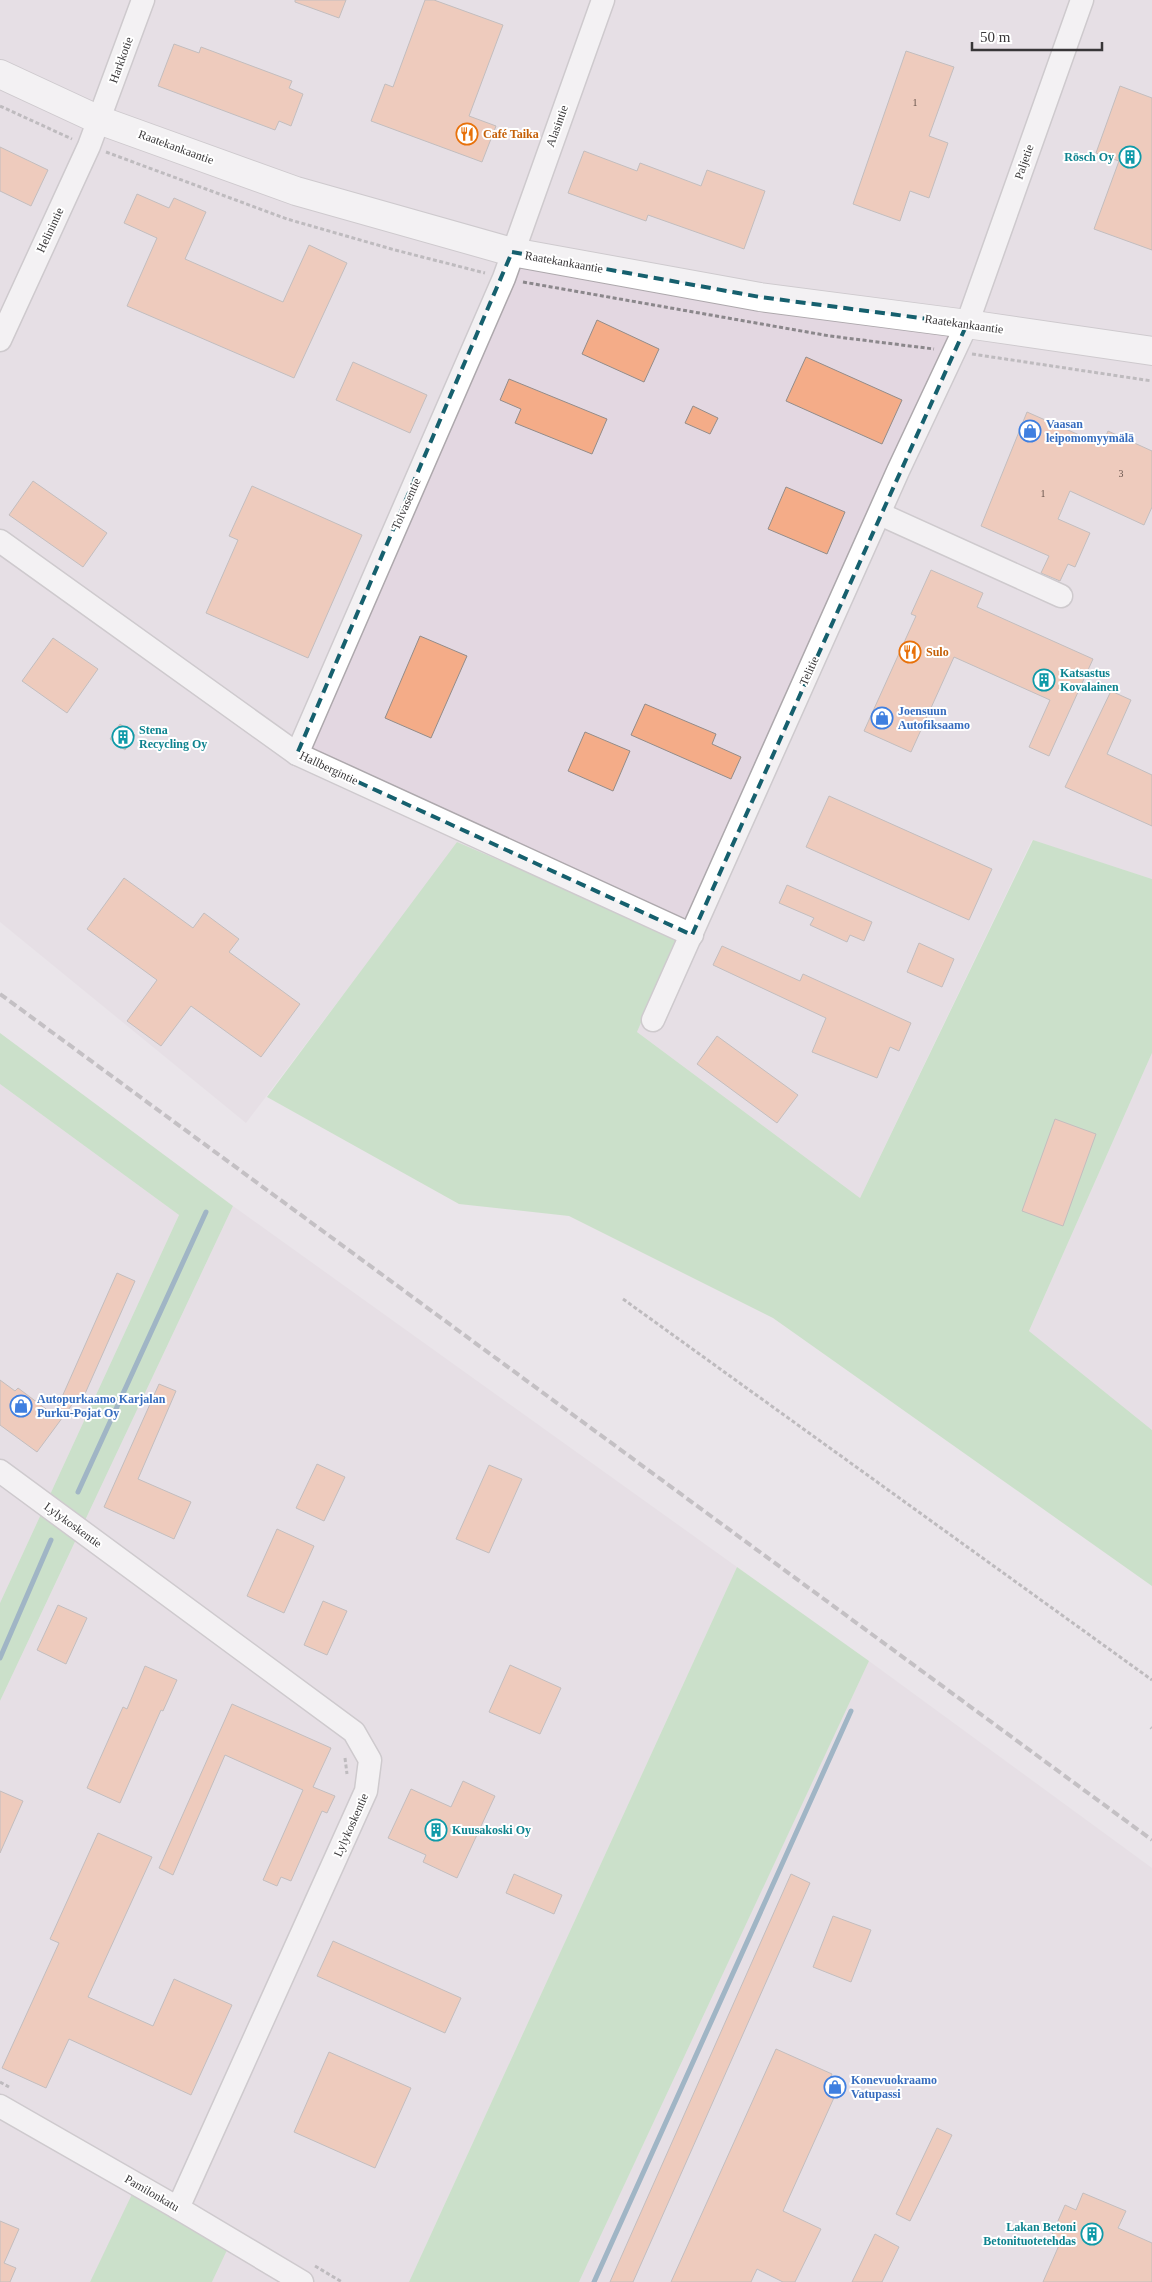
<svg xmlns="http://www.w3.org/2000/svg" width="1152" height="2282" font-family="Georgia,serif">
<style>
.built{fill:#e3d7e1}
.green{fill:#a7d9a4}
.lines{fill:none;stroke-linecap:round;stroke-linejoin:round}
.stream{stroke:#477b99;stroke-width:5}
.building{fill:#f4ac88;stroke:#938c89}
.minor-casing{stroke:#ada8ac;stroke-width:25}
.major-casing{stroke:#ada8ac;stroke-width:30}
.path{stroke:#8b878b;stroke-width:3;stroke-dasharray:4 2.5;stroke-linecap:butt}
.minor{stroke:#fff;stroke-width:22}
.major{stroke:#fff;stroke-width:28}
.rail{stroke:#979397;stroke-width:4;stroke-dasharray:8 4;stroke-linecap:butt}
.marked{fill:none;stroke:#16606e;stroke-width:4;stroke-dasharray:10 6;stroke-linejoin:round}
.labels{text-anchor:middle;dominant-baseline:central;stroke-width:4;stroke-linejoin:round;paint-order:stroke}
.number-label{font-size:10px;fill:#67544c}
.street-label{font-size:12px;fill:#383638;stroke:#fff}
.food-label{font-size:12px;font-weight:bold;fill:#c56008;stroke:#fff;text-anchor:start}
.culture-label{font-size:12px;font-weight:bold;fill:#0d838f;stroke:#fff;text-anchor:start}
.shop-label{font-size:12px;font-weight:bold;fill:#366cbe;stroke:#fff;text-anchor:start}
</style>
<rect width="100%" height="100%" fill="#eae5ea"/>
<!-- built -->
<g class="built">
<polygon points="0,0 1152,0 1152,879 1032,840 860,1198 637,1032 678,937 458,843 246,1123 0,922"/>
<polygon points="1152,1053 1152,1430 1029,1331"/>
<polygon points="0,1084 179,1215 0,1603"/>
<polygon points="233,1206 737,1567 409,2282 212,2282 229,2246 135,2191 90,2282 0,2282 0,1701"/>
<polygon points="869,1661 1152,1868 1152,2282 579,2282"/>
</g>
<!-- green -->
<g class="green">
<polygon points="1033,840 1152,879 1152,1053 1029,1331 1152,1430 1152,1586 773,1318 569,1216 459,1204 267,1097 457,842 678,937 637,1032 860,1198"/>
<polygon points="0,1033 233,1206 0,1701 0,1603 179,1215 0,1084"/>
<polygon points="737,1567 869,1661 579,2282 409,2282"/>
<polygon points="134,2190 229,2246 212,2282 90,2282"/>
</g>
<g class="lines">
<!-- stream -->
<g class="stream">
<polyline points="78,1492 206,1212"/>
<polyline points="0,1658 51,1540"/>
<polyline points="594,2282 851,1711"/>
</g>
</g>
<!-- building -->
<g class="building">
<polygon points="295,0 346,0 339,18 295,2"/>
<polygon points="425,0 434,0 503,25 469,116 496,126 482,162 371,121 385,84 393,87"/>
<polygon points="174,44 199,53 201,47 292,81 289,88 303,94 291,126 279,121 275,130 158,86"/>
<polygon points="906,51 954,67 929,136 948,143 929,198 910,191 900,221 853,204"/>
<polygon points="1120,86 1152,98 1152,250 1094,229 1119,161 1096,153"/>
<polygon points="0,147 48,170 31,206 0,191"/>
<polygon points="584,151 637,171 640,163 701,186 707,170 765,191 744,249 648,215 646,221 568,193"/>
<polygon points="137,194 169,208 174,198 206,212 185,259 283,302 309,245 347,263 294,378 127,306 157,238 124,223"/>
<polygon points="597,320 659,349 644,382 582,354"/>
<polygon points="806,357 902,400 882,444 786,401"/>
<polygon points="353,362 427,395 410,433 336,400"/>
<polygon points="509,379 607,419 592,454 515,423 521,409 500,400"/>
<polygon points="693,406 718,418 710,434 685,423"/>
<polygon points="1027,412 1102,445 1108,431 1152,451 1152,507 1144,525 1070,491 1058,519 1090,533 1075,567 1068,564 1060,581 1041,573 1049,556 981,526"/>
<polygon points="33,481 107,533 83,567 9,515"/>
<polygon points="252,486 362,535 308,658 206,613 238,540 229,536"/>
<polygon points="786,487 845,512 827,554 768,529"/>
<polygon points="931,570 983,593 977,607 1093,659 1049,756 1029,747 1050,700 954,657 911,752 864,731 916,616 911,614"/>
<polygon points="420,636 467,656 431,738 385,718"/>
<polygon points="53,638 98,669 67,713 22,681"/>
<polygon points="1111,691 1131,700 1107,754 1152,775 1152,826 1065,787"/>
<polygon points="645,704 716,734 712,744 741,757 731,779 631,735"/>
<polygon points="120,724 135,735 125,750 110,739"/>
<polygon points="585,732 630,751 613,791 568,771"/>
<polygon points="829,796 992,869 969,920 806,847"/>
<polygon points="124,878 193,928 204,913 239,939 229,952 300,1004 261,1057 191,1006 161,1046 127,1021 157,980 87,929"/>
<polygon points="787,885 872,922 864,941 850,935 847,942 810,925 814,918 779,903"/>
<polygon points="919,943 954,959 942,987 907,972"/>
<polygon points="722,946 800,981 803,974 911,1023 899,1051 890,1047 877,1078 812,1052 826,1018 713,965"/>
<polygon points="717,1036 798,1095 777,1123 697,1064"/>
<polygon points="1055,1119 1096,1134 1063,1226 1022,1211"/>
<polygon points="117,1273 135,1281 80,1405 74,1402 37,1452 0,1425 0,1380 15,1391 18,1388 54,1415"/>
<polygon points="159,1384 176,1391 138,1479 191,1502 174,1539 104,1507"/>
<polygon points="317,1464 345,1477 324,1521 296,1508"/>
<polygon points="489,1465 522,1479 489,1553 456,1539"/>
<polygon points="277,1529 314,1546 284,1613 247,1596"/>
<polygon points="323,1601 347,1611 327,1655 304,1645"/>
<polygon points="58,1605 87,1618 66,1664 37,1650"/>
<polygon points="510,1665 561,1688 540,1734 489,1712"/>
<polygon points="145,1666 177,1680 163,1711 161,1710 120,1803 87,1788 123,1707 127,1709"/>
<polygon points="232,1704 331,1748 313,1787 335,1796 327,1813 322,1811 291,1881 281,1877 277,1886 263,1880 303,1790 225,1755 173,1875 159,1868"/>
<polygon points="463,1781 495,1796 457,1878 423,1862 426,1855 388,1838 411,1789 451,1807"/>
<polygon points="0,1791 23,1801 0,1853"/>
<polygon points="98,1833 152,1857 88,1997 153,2026 174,1979 232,2005 191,2095 69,2039 46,2088 2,2068 59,1943 50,1939"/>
<polygon points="514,1874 562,1895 554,1914 506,1893"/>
<polygon points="791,1874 810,1883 633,2282 610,2282"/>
<polygon points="833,1916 871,1930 851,1982 813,1967"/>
<polygon points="333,1941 461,1998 445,2033 317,1976"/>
<polygon points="776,2049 832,2074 827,2086 837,2091 783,2211 821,2229 795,2282 783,2282 757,2269 751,2282 671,2282"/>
<polygon points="329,2052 411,2088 375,2168 294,2132"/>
<polygon points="937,2128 952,2135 910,2221 896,2214"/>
<polygon points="1083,2193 1126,2211 1118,2228 1152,2243 1152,2282 1043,2282 1060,2243 1050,2239 1065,2205 1076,2210"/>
<polygon points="0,2221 19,2229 4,2263 16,2268 10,2282 0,2282"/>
<polygon points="875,2234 899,2247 882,2282 852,2282"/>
</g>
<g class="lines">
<!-- minor casing -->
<g class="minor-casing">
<g id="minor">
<polyline points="0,340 89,146 143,0"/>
<polyline points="880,514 1061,596"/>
<polyline points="0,541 297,754 692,935"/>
<polyline points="297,754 504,278 603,0"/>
<polyline points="653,1020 898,471 967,324 1082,0"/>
<polyline points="0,1471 354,1732 370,1760 366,1791 178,2208"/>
<polyline points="0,2106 178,2208 302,2282"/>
</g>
</g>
<!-- major casing -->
<g class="major-casing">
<polyline id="major" points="0,74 99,120 296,191 512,252 760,297 967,324 1152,351"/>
</g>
<!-- path -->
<g class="path">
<polyline points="0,106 72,139"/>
<polyline points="106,152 287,219 395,250 485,273"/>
<polyline points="523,282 830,336 934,349"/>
<polyline points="972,354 1152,381"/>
<polyline points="623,1299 1152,1680"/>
<polyline points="345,1758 347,1774"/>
<polyline points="0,2082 9,2087"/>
<polyline points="315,2266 342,2282"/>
</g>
<!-- minor -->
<use href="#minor" class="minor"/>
<!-- major -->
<use href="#major" class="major"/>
<!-- rail -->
<g class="rail">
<polyline points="0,994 1152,1840"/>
<polyline points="1151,1727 1152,1728"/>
</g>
</g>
<!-- marked area -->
<path d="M0 0H1152V2282H0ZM512,252l248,45 207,27 -275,611 -395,-181z" fill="#eae5ea" fill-opacity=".55" fill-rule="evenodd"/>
<path class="marked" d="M512,252l248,45 207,27 -275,611 -395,-181z"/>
<!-- icons -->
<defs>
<g id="restaurant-ring" transform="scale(1.125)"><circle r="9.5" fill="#fff" stroke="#e8710a" stroke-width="1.5"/><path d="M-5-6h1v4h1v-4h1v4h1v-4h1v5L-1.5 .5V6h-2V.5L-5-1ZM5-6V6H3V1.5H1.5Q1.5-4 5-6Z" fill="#e8710a"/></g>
<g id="building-ring" transform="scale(1.125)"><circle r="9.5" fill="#fff" stroke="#0f9aa8" stroke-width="1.5"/><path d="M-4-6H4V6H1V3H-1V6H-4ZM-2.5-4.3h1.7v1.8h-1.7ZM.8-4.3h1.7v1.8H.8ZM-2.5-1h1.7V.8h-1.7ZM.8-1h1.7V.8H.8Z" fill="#0f9aa8"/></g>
<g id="shop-ring" transform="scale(1.125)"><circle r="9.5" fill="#fff" stroke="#3f7fe0" stroke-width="1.5"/><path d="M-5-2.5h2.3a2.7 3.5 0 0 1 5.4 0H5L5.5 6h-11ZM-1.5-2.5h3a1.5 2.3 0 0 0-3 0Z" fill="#3f7fe0"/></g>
</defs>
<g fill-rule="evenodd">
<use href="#restaurant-ring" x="467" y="134"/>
<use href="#building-ring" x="1130" y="157"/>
<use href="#shop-ring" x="1030" y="431"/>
<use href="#restaurant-ring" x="910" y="652"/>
<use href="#building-ring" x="1044" y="680"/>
<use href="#shop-ring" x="882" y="718"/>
<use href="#building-ring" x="123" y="737"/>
<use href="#shop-ring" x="21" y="1406"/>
<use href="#building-ring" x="436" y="1830"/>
<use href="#shop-ring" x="835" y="2087"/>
<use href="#building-ring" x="1092" y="2234"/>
</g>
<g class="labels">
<!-- number labels -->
<g class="number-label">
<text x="915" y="102">1</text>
<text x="1121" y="473">3</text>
<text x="1043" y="493">1</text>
</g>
<!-- street labels -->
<g class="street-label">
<text transform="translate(121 60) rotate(-70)">Harkkotie</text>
<text transform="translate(557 126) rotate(-70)">Alasintie</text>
<text transform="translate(176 147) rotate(20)">Raatekankaantie</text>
<text transform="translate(1024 162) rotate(-71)">Paljetie</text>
<text transform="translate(50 230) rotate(-65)">Helinintie</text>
<text transform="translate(564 262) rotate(10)">Raatekankaantie</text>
<text transform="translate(964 324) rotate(8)">Raatekankaantie</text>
<text transform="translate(406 504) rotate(-66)">Tolvasentie</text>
<text transform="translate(809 671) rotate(-66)">Telitie</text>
<text transform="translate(329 768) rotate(25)">Hallbergintie</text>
<text transform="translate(73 1525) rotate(36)">Lylykoskentie</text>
<text transform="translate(351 1825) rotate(-66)">Lylykoskentie</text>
<text transform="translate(152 2193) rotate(30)">Pamilonkatu</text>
</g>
<!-- food labels -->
<g class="food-label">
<text x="483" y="134">Café Taika</text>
<text x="926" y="652">Sulo</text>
</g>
<!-- culture labels -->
<g class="culture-label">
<text x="1114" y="157" text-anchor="end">Rösch Oy</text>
<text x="1060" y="673">Katsastus<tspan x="1060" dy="14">Kovalainen</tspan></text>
<text x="139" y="730">Stena<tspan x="139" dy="14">Recycling Oy</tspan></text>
<text x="452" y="1830">Kuusakoski Oy</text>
<text x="1076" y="2227" text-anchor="end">Lakan Betoni<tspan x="1076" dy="14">Betonituotetehdas</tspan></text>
</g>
<!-- shop labels -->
<g class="shop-label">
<text x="1046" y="424">Vaasan<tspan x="1046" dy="14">leipomomyymälä</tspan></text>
<text x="898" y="711">Joensuun<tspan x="898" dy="14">Autofiksaamo</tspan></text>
<text x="37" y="1399">Autopurkaamo Karjalan<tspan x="37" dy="14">Purku-Pojat Oy</tspan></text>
<text x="851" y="2080">Konevuokraamo<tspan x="851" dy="14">Vatupassi</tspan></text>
</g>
</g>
<!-- scale -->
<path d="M972 42v8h130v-8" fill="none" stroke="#383638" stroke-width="2.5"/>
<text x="980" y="42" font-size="15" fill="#383638" stroke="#ffffff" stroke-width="4" paint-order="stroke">50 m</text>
</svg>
